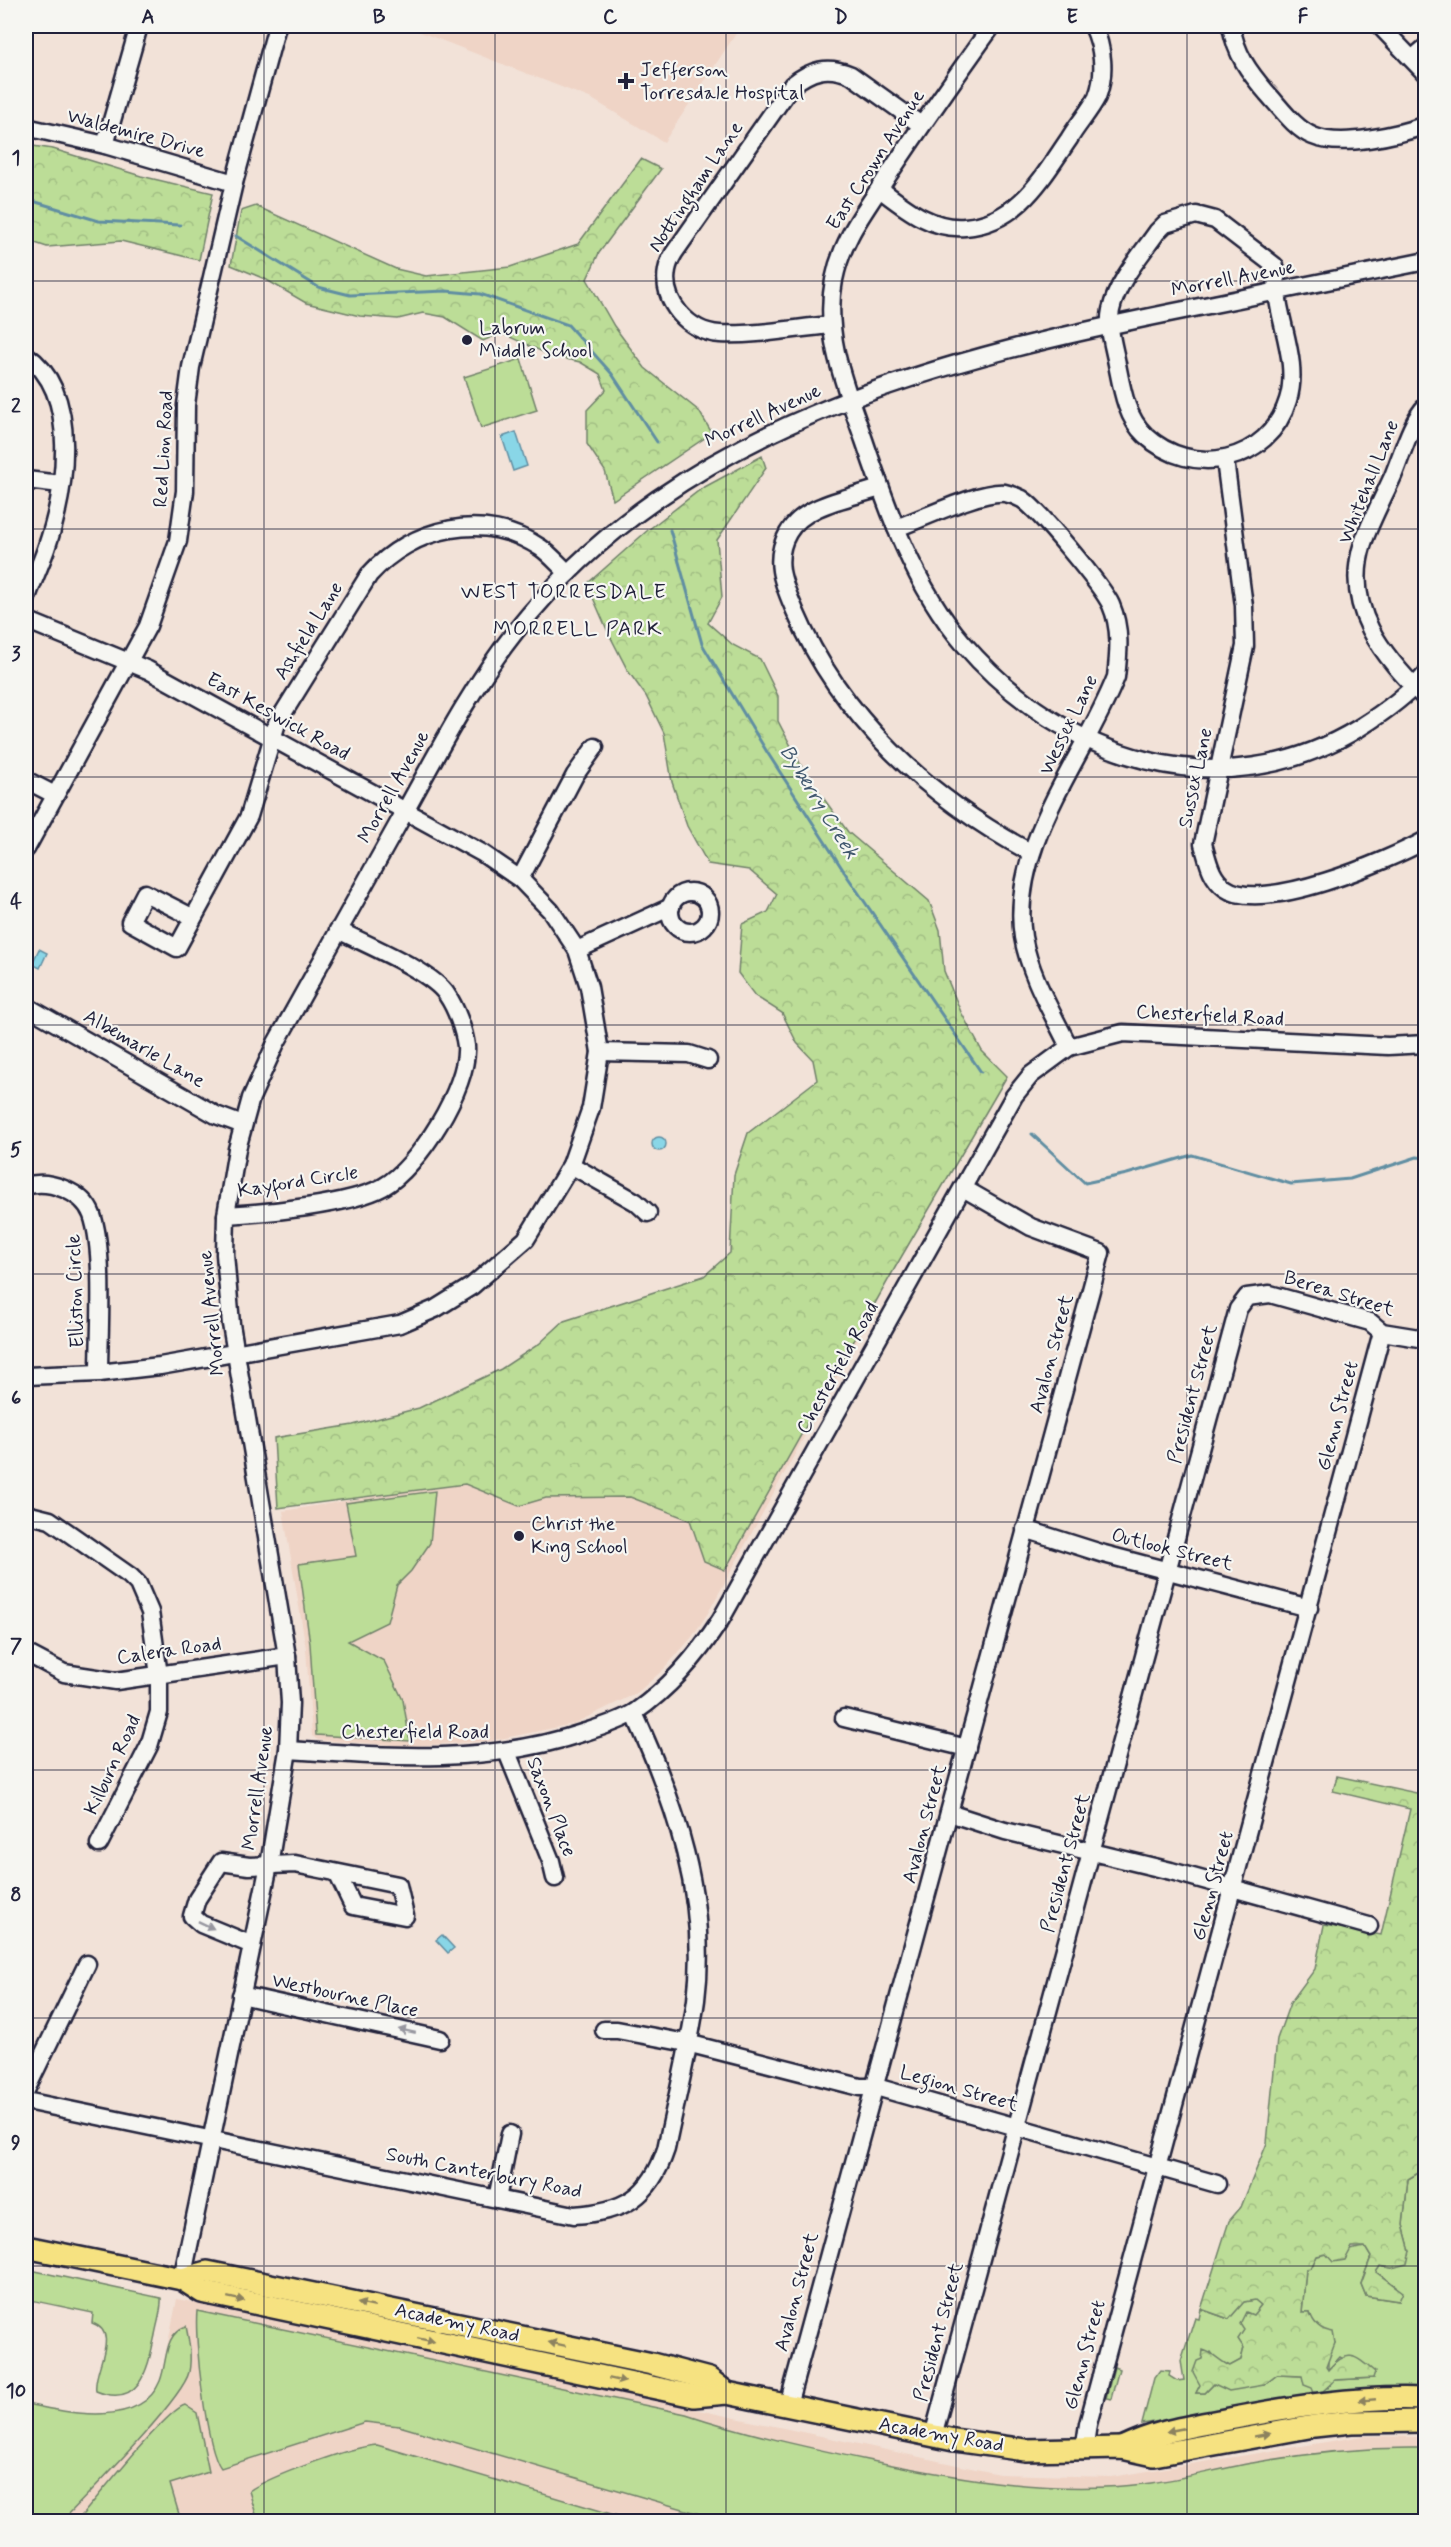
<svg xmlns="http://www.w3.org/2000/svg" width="1451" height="2547" font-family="Mynerve,sans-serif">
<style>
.built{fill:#efd4c6}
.green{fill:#bcdd97;stroke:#6f8069;stroke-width:1.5}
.forest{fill:url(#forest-crowns);stroke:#6f8069;stroke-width:1.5}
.water{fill:#89d6e7;stroke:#608ea2;stroke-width:1.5}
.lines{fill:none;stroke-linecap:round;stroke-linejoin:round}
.stream{stroke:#608ea2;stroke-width:3}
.minor-casing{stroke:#22223b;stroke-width:21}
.major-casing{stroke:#22223b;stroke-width:26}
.minor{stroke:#f6f6f2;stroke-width:16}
.major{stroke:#f6e281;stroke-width:21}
.oneway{fill:#9797a0}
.oneway2{fill:#8c825e}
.grid{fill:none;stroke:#22223b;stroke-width:1.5;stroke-opacity:0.55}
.poi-dot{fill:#22223b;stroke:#f6f6f2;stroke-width:2}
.labels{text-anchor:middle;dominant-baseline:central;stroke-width:4.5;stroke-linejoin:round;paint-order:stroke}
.poi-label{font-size:20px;fill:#22223b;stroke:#f6f6f2;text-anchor:start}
.street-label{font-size:20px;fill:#22223b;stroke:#f6f6f2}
.neighbourhood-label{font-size:21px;letter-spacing:1.5px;fill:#22223b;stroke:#f6f6f2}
.water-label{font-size:21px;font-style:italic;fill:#41586f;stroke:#f6f6f2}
.neatline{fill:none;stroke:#22223b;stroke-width:2}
.grid-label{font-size:20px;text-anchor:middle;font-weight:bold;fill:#22223b}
</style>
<defs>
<pattern id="forest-crowns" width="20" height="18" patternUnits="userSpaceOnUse" patternTransform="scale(1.5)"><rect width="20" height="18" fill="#bcdd97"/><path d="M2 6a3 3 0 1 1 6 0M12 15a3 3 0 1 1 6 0" fill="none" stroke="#a1bd83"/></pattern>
</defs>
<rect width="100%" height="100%" fill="#f2e2d8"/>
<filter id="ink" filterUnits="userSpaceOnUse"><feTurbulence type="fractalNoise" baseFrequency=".0167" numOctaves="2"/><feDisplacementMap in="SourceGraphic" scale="12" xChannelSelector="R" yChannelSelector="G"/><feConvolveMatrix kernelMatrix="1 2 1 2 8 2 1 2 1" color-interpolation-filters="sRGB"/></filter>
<g filter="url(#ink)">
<!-- built -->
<g class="built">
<polygon points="405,26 741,26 664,142 592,99"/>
<polygon points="808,1304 860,1335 708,1613 692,1637 664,1669 637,1693 573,1724 490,1741 410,1746 318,1740 312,1736 306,1648 283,1511 443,1485"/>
<polygon points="177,2299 999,2474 1111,2477 1363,2436 1425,2437 1425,2521 26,2521 26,2404 75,2414 108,2413 137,2407 150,2396 160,2382"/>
</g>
<!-- green -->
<g class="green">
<polygon points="521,359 537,410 481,428 464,377"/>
<polygon points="435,1491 430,1543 411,1571 397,1585 387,1622 348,1641 384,1661 403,1700 410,1741 316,1735 310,1644 299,1564 356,1556 346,1503"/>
<path d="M1425,2169v220c-97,-3 -188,19 -283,35l12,-46 6,-8 10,1 -1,5 8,5 7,-1 -3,-19 14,-43 4,1 2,-10 28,10 14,-17 12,-2 6,5 -17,25v18l-3,12 -11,6 -11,-4 -8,-10 -9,7 -2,26 -4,8h9l9,-9 50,1 13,-10 26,1 9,11 16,1 7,-8 38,-2 -33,-21 -12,13v-14l7,-13 -23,-22 -2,-9h-8l4,-43 5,-1 6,-12 48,-9 6,10 -10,27 5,12 33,5 -3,-15 -20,-14 4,-6 12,2 18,-17 -7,-26 5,-46z"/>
<path d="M26,2269l135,29c1,12 -4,25 -6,37 -7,32 -14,74 -59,56 -4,-21 26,-58 -4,-68l1,-10 -62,-13 -5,6z"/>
<path d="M197,2311l489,103c60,20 120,33 181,46 94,19 187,36 284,23 36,-5 71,-15 107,-21 56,-10 111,-15 167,-14v73h-701l-325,-95 -34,-4 -144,46c-15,-19 -27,-130 -24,-157z"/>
<path d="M186,2326c3,15 6,30 3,46 -6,27 -103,124 -127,149h-36v-117c38,8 114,26 134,-23 8,-20 3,-46 26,-55z"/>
<polygon points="1114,2367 1119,2369 1111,2399 1106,2398"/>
<path d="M185,2405l12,8 12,59 -39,12 11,37h-104c17,-19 90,-112 108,-116z"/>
<path d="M377,2445l258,76h-377l-9,-30c19,-14 104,-45 128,-46z"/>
</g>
<!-- forest -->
<g class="forest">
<polygon points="26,145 53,149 141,176 213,193 199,260 121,241 47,247 26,240"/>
<polygon points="641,159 661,169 599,253 587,279 614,326 645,368 699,411 712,433 613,500 605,471 587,444 587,410 606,390 600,374 580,362 552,356 501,333 483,341 445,317 423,313 398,319 360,316 306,303 265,279 231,265 241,211 256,206 396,269 426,276 510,267 578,244"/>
<polygon points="762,456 766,468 717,540 722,597 708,623 733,645 760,659 778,696 778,721 805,773 848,832 929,901 940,930 944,971 961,1012 982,1051 1007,1076 896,1266 725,1570 704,1561 690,1520 630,1497 546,1498 519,1506 465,1484 278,1508 274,1438 353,1425 419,1408 501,1369 539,1344 564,1321 704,1276 730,1253 734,1175 748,1133 817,1080 813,1060 797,1043 782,1013 755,996 738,973 742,924 768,912 777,894 749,870 708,864 687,826 672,782 664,733 646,696 628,671 608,632 587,584 648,530 701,489"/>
<path d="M1337,1776l89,19 -1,374 -17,10 -5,46 7,26 -3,13 -15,4 -12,-2 -4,6 27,20 -4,9 -33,-5 -5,-12 10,-27 -6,-10h-13l-7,13 -12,2 -7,-8 -9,2 -6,12 -5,1 -4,43h8c3,12 10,18 23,20l2,11 -9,24 2,3c19,-22 27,-15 47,2l-2,6 -38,2 -12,11 -9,2 -2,-5 -8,-3 -2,-9 -25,-1 -13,10 -35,6 -15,-7 -9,9h-9l4,-8 -7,-13 4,-11 5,-2 1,-9c11,3 16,11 27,16l11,-6 3,-12 -6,-9 6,-9 -4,-6 6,-12 7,3 8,-10 -6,-5 -11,2 -15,17 -28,-10 28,-88 12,-14 26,-64 10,-104 13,-36 25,-34 9,-44 57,10 29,-126 -77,-18z"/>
</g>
<!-- water -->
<g class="water">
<polygon points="516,432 527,466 513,471 502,437"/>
<polygon points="39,949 47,953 40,968 32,964"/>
<circle cx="659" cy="1144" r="7"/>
<polygon points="442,1935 454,1948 448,1953 436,1940"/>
</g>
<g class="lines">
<!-- stream -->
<g class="stream">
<polyline points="26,199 99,221 180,225"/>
<polyline points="236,236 318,287 350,295 446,291 480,294 568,325 612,374 657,442"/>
<polyline points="670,530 702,644 767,752 847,876 981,1072"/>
<polyline points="1032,1134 1085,1183 1127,1174 1192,1155 1291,1184 1350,1179 1417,1157 1426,1158"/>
</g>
<!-- minor casing -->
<g class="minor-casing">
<g id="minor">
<path d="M992,26c-36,50 -71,100 -105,151 -22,34 -45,62 -53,103 -11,56 12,108 30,160 24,71 50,146 99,203 99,116 259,169 396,85 24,-15 48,-32 67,-54"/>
<path d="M1231,26c5,28 17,45 36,67 13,14 28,36 46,43 27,12 85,-1 113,-11"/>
<polyline points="1380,26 1426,74"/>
<polyline points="1412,59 1426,47"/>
<polyline points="26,127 105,145 234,183"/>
<polyline points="105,145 139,26"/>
<path d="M880,189c25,19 51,41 85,38 53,-4 77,-49 104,-88 8,-14 21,-28 28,-42 9,-23 6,-50 -4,-71"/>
<path d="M1196,215l19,5 60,46c2,9 1,17 2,27 4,35 22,72 11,107 -19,63 -96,79 -143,35 -19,-18 -23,-46 -28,-71 -3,-17 -10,-36 -6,-54 6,-28 30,-55 46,-78l8,-8z"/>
<path d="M831,325c-35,3 -77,11 -111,9 -31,-2 -59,-32 -53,-64 1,-6 4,-12 7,-17l118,-168c19,-15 35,-20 59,-10l70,50"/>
<path d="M26,355c56,38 39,139 20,194 -6,17 -14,34 -20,51"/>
<path d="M1426,406c-14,13 -25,51 -33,70 -10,22 -22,44 -30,67 -21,65 20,113 63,156"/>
<path d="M1225,460l19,146 1,40 -42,198c5,16 7,33 22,44 37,27 164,-28 201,-48"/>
<polyline points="26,480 61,484"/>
<path d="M880,488c-29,10 -76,16 -92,45 -16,28 -4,52 7,78 45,106 135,188 235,241"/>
<path d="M896,528c26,-9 85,-38 109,-35 5,1 13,4 17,6 16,10 81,88 89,106 10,23 8,47 5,72 -32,82 -107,169 -93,260 7,39 29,75 46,110"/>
<polyline points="26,620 148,670 482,853 520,879 551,911 577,950 589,987 600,1052 591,1108 571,1165 526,1239 472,1286 435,1309 400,1324 160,1366 99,1373 26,1376"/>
<polyline points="26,780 55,795"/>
<polyline points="26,849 148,626 178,541 185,491 186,405 191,367 234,183 277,26"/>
<polyline points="520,879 575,775 595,747"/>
<circle cx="690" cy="912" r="20"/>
<path d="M192,917l-47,-24 -15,29 47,26 72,-132 28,-93 92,-148c43,-48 116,-65 172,-27 10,7 18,17 27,25"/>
<polyline points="577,950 671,907"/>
<polyline points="26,1006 216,1115 243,1125"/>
<polyline points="600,1052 689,1054 708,1060"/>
<polyline points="571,1165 636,1202 648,1213"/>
<path d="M26,1186c22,-7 57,5 66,29 13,37 7,116 7,158"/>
<path d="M226,1215c39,-2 124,-10 157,-28 35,-19 86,-101 83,-141 -2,-16 -10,-38 -19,-51 -15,-24 -82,-51 -109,-65"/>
<polyline points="26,1514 50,1520 130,1576 138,1584 150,1612 159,1675 159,1712 149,1746 99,1844"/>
<polyline points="1025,1529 1104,1554 1309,1608"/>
<polyline points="26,1653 64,1673 116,1681 287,1656"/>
<polyline points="844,1718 967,1748"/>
<path d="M288,1750c101,7 200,15 297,-18 16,-5 36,-11 50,-20 36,-25 63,-57 86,-93l293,-523 17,-21 38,-28 54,-14 265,13 38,-2"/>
<polyline points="507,1752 551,1861 555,1878"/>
<polyline points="949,1813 1005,1831 1171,1871 1369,1926"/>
<polyline points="252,1945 201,1924 192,1916 197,1899 221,1862 249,1866 295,1864 398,1885 405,1916 353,1906 337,1873"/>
<polyline points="241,1995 440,2039"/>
<polyline points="604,2030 617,2030 687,2043 860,2087 876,2087 1217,2184"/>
<polyline points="26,2090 87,1964"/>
<path d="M26,2101l548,114c49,-3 76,-17 92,-66 10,-49 23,-99 30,-149 13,-100 -21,-198 -62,-287"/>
<polyline points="497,2199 510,2134"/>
<path d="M182,2279l87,-414 19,-115 2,-47 -3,-47 -56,-332 -6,-70 1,-39 11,-66 14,-51 25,-55c42,-76 85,-152 127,-228 35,-63 67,-126 112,-183 167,-211 433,-275 684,-325 76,-15 151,-31 227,-46"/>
<polyline points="788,2405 1101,1253 1031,1227 963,1188"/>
<polyline points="933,2436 1238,1309 1247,1297 1270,1294 1370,1322 1382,1332 1425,1339"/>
<polyline points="1084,2451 1088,2424 1382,1332"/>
</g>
</g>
<!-- major casing -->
<g class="major-casing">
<g id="major">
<polyline points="26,2247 182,2279 202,2292 694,2396 727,2393 954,2440 1025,2450 1122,2448 1154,2455 1314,2426 1351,2422 1426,2421"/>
<polyline points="182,2279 207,2272 652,2364 709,2379 727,2393"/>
<path d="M1122,2448c35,-17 65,-21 102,-28 67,-13 133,-24 202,-21"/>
</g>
</g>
<!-- minor -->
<use href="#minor" class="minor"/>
<!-- major -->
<use href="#major" class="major"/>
</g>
<!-- one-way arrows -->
<defs><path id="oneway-solid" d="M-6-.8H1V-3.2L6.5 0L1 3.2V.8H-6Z" transform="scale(1.5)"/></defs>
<g class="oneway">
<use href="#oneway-solid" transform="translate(206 1925) rotate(26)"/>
<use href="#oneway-solid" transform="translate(407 2031) rotate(-168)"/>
</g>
<g class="oneway2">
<use href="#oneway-solid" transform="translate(236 2299) rotate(12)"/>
<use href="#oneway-solid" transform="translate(366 2305) rotate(-168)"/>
<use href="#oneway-solid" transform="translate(426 2340) rotate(12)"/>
<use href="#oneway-solid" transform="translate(557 2344) rotate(-168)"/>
<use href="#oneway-solid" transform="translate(617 2380) rotate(12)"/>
<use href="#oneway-solid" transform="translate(1367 2400) rotate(175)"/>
<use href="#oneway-solid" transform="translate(1175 2430) rotate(169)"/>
<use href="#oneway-solid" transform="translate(1262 2435) rotate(-10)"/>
</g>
</g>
<!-- grid -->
<path class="grid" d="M264,26v2496M495,26v2496M726,26v2496M956,26v2496M1187,26v2496M26,281h1400M26,529h1400M26,777h1400M26,1025h1400M26,1274h1400M26,1522h1400M26,1770h1400M26,2018h1400M26,2266h1400"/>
<!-- markers -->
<g class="poi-dot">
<path d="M623 72h6v6h6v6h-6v6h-6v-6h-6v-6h6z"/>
<circle cx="467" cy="340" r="6"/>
<circle cx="519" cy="1536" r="6"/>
</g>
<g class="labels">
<!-- poi labels -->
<g class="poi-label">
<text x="640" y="70">Jefferson<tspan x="640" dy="23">Torresdale Hospital</tspan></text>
<text x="479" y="328">Labrum<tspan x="479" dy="23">Middle School</tspan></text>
<text x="531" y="1524">Christ the<tspan x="531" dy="23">King School</tspan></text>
</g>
<!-- street labels -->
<g class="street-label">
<text transform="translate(136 134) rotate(15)">Waldemire Drive</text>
<text transform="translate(876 160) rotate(-57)">East Crown Avenue</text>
<text transform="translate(696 187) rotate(-56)">Nottingham Lane</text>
<text transform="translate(1233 279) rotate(-11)">Morrell Avenue</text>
<text transform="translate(763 416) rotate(-25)">Morrell Avenue</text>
<text transform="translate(164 449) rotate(-87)">Red Lion Road</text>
<text transform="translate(1369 482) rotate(-68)">Whitehall Lane</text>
<text transform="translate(309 631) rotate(-58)">Ashfield Lane</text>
<text transform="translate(278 717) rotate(29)">East Keswick Road</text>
<text transform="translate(1069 725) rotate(-64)">Wessex Lane</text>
<text transform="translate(1196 778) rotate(-78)">Sussex Lane</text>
<text transform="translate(394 787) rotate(-61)">Morrell Avenue</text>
<text transform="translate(1210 1016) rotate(3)">Chesterfield Road</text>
<text transform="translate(144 1049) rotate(30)">Albemarle Lane</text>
<text transform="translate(298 1182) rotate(-9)">Kayford Circle</text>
<text transform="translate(76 1291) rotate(-92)">Elliston Circle</text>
<text transform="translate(1339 1294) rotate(17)">Berea Street</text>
<text transform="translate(212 1313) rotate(-96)">Morrell Avenue</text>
<text transform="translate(1052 1354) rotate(-75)">Avalon Street</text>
<text transform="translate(838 1368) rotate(-61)">Chesterfield Road</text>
<text transform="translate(1193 1394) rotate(-75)">President Street</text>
<text transform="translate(1338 1416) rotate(-75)">Glenn Street</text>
<text transform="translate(1172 1550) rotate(14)">Outlook Street</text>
<text transform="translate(169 1651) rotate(-8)">Calera Road</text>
<text x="415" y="1732">Chesterfield Road</text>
<text transform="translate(113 1765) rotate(-65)">Kilburn Road</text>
<text transform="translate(258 1788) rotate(-82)">Morrell Avenue</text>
<text transform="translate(551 1807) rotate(69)">Saxon Place</text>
<text transform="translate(925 1824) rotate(-75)">Avalon Street</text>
<text transform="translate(1066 1863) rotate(-75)">President Street</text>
<text transform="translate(1213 1886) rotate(-75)">Glenn Street</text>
<text transform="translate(345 1996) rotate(12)">Westbourne Place</text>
<text transform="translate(959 2089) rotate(16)">Legion Street</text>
<text transform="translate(484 2173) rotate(11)">South Canterbury Road</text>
<text transform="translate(797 2292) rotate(-75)">Avalon Street</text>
<text transform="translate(457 2323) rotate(12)">Academy Road</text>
<text transform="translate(939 2332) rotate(-75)">President Street</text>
<text transform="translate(1085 2355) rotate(-75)">Glenn Street</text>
<text transform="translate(941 2435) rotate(10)">Academy Road</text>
</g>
<!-- neighbourhood labels -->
<g class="neighbourhood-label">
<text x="564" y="592">WEST TORRESDALE</text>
<text x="578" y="629">MORRELL PARK</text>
</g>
<!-- water labels -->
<g class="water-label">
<text transform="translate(819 802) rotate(58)">Byberry Creek</text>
</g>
</g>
<!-- margin -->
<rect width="1451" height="2547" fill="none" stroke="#f6f6f2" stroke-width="66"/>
<rect x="33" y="33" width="1385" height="2481" class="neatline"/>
<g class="grid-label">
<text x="148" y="23">A</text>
<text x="379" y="23">B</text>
<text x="610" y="23">C</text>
<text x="841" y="23">D</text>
<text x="1072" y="23">E</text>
<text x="1303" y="23">F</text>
<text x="16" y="164">1</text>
<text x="16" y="412">2</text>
<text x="16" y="660">3</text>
<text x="16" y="908">4</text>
<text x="16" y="1156">5</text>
<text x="16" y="1404">6</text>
<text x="16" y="1652">7</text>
<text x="16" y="1901">8</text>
<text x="16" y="2149">9</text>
<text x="16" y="2397">10</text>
</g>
</svg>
